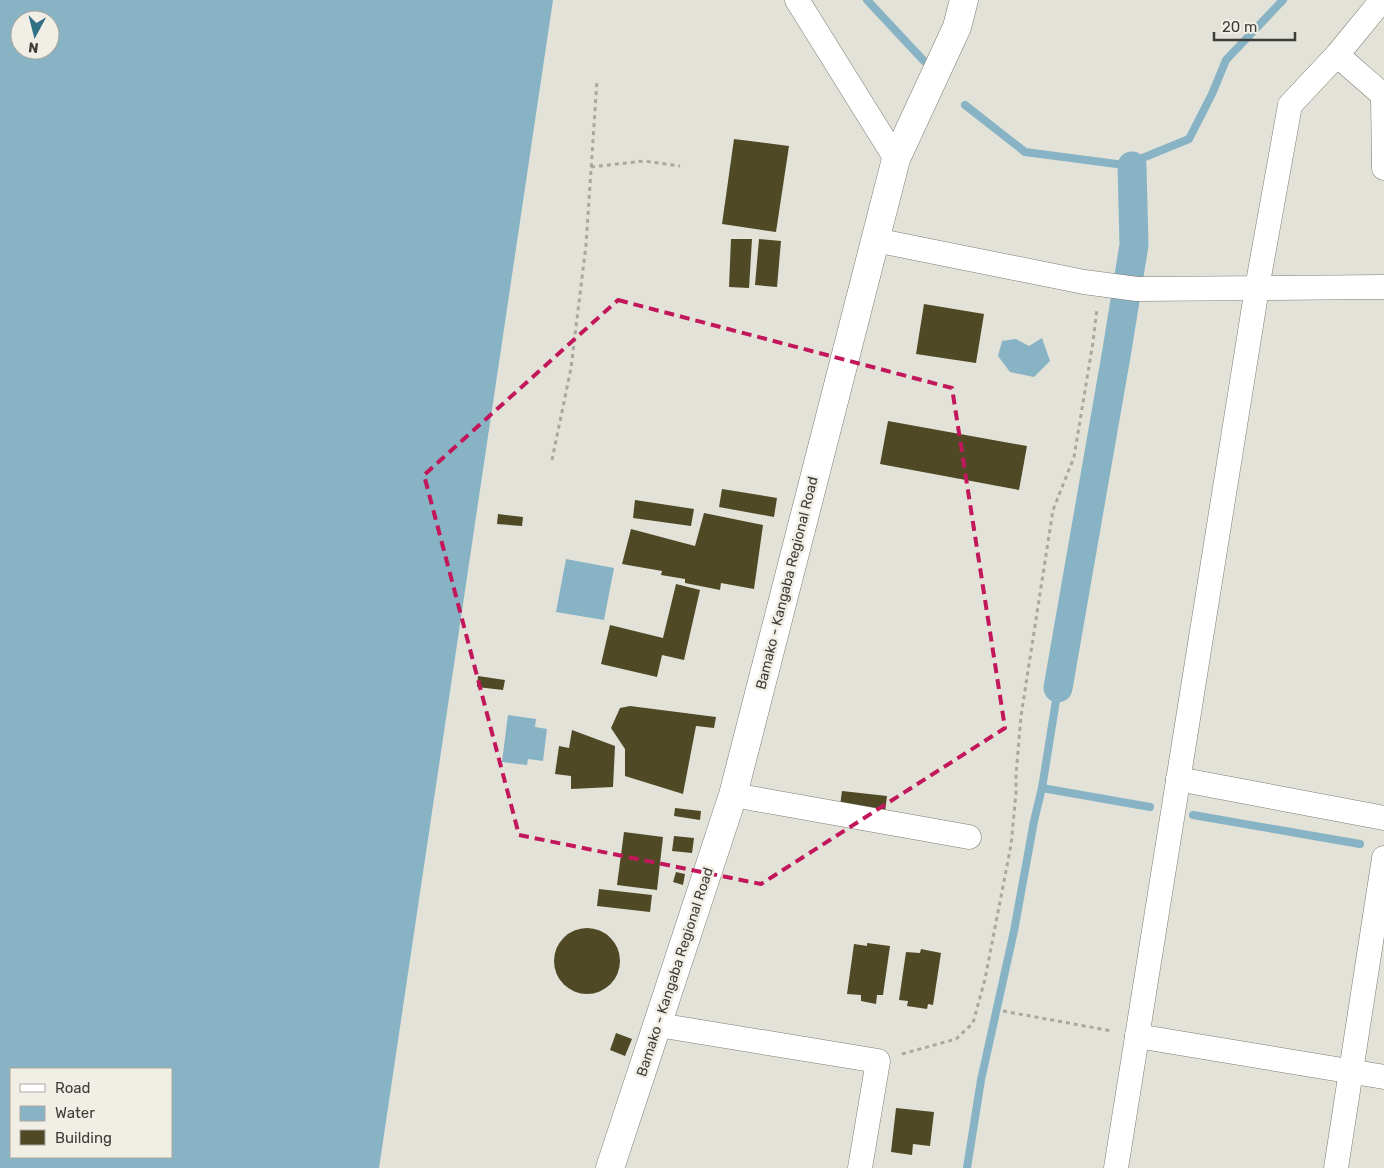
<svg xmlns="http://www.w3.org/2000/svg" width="1384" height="1168" font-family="Rubik,sans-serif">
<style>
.water{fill:#87b3c4;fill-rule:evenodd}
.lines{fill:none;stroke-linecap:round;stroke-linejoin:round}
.stream{stroke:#87b3c4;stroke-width:8}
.canal{stroke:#87b3c4;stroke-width:29}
.building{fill:#504926}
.street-casing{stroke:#7d7b72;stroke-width:25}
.secondary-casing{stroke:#7d7b72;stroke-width:29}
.path{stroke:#a9a8a0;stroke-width:3;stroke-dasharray:4 4;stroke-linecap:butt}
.street{stroke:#fff;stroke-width:24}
.secondary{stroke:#fff;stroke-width:28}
.marked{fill:none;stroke:#c2185b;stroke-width:4;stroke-dasharray:10 6;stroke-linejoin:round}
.labels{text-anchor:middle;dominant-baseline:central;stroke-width:5;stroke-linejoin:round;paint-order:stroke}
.street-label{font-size:14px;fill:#3d3d39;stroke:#f1efe5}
</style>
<rect width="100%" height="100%" fill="#e3e2d8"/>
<!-- water -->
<g class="water">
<path d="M0,0h553l-174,1168h-379zM20,20h30v30h-30zM171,1069v88h-160v-88z"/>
<polygon points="1042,338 1050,361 1034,377 1010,372 998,356 1002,341 1016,339 1029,346"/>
<polygon points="566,559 614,568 604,620 556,612"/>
<polygon points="508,715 536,719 535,727 547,729 543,761 528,759 527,765 502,762"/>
</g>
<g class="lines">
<!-- stream -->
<g class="stream">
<polyline points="867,0 924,61"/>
<polyline points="965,105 1025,152 1132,166 1140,159 1189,139 1212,94 1226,60 1283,0"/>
<polyline points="1042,788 1150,807"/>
<polyline points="1193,815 1360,844"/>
<polyline points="967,1168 981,1080 1014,931 1034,821 1042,788 1058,688"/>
</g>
<!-- canal -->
<polyline class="canal" points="1058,688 1117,350 1134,245 1132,166"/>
</g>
<!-- building -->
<g class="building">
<polygon points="734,139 789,146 776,232 722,224"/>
<polygon points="731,239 752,239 749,288 729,287"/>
<polygon points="759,239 781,241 777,287 755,285"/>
<polygon points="924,304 984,314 976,363 916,354"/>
<polygon points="888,421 1027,446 1019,490 880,464"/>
<polygon points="722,489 777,498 774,517 719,507"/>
<polygon points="635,500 694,509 691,526 633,518"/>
<polygon points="704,513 763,525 754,589 721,583 720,590 685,583 685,579 661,575 662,571 622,564 631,529 695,546"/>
<polygon points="498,514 523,517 522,526 497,524"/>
<polygon points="676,584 700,590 684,660 662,655 657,677 601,664 610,625 663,638"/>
<polygon points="478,676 505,680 503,690 477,687"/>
<polygon points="630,706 716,717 714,728 696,726 683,794 625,776 625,749 611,728 620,708"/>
<polygon points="572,730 615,746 613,787 571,789 571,776 555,774 559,746 569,748"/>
<polygon points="842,791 887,796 885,812 840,806"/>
<polygon points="675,808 701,811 700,820 674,816"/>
<polygon points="624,832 663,837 657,890 617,885"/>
<polygon points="674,836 694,838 692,853 672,851"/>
<polygon points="676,872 685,874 683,885 673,882"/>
<polygon points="599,889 652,895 650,912 597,906"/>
<circle cx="587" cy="961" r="33"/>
<polygon points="867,943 890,946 883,995 877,995 876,1004 861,1001 861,995 847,994 854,944 867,946"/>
<polygon points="921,949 941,953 933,1005 928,1004 927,1009 907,1006 908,1001 899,1000 906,952 920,953"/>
<polygon points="616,1033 632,1039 625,1056 610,1050"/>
<polygon points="896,1108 934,1112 930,1146 913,1144 912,1155 891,1152"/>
</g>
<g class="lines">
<!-- street casing -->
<g class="street-casing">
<g id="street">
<polyline points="797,0 896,159"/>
<polyline points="1337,55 1384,96"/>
<polyline points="1383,96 1384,168"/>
<polyline points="875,240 1084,282 1137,289 1384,287"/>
<polyline points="1178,779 1384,818"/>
<polyline points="733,795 969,837"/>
<polyline points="658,1025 878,1061 860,1168"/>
<polyline points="1137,1036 1384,1077"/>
<polyline points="1116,1168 1257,288 1290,105 1337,55 1382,0"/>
<polyline points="1336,1168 1384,858"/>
</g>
</g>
<!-- secondary casing -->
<g class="secondary-casing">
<polyline id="secondary" points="610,1168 733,795 896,159 957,27 964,0"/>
</g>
<!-- path -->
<g class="path">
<polyline points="591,167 644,161 680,166"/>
<polyline points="552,460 571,368 586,245 597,80"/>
<polyline points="1003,1011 1112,1031"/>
<polyline points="902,1054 956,1039 973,1023 985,979 1011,845 1016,793 1016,774 1021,716 1053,510 1074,457 1093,342 1097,309"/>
</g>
<!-- street -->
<use href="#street" class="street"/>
<!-- secondary -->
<use href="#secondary" class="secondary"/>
</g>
<!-- marked area -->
<path class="marked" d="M618,300l334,88 53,340 -244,156 -242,-49 -95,-360z"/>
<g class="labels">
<!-- street labels -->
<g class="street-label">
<text transform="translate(787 583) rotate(-76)">Bamako - Kangaba Regional Road</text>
<text transform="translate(675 972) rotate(-72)">Bamako - Kangaba Regional Road</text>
</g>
</g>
<!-- legend -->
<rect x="10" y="1068" width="162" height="90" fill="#f1efe5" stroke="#a9a8a0"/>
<rect x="20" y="1084" width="25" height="8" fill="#ffffff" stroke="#a9a8a0"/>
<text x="55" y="1093" font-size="15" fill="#3d3d39">Road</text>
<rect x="20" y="1106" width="25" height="15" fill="#87b3c4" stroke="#a9a8a0"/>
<text x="55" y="1118" font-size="15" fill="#3d3d39">Water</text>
<rect x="20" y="1130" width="25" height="15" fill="#504926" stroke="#a9a8a0"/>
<text x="55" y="1143" font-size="15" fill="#3d3d39">Building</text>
<!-- north arrow -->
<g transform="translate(35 35) rotate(187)"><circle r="24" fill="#f1efe5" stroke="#a9a8a0"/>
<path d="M0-4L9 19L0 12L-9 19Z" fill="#317085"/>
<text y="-8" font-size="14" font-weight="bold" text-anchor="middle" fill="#3d3d39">N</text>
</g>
<!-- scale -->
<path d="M1214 32v8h81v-8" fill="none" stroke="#3d3d39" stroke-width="2.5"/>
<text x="1222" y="32" font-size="15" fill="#3d3d39" stroke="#f1efe5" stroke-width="4" paint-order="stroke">20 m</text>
</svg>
